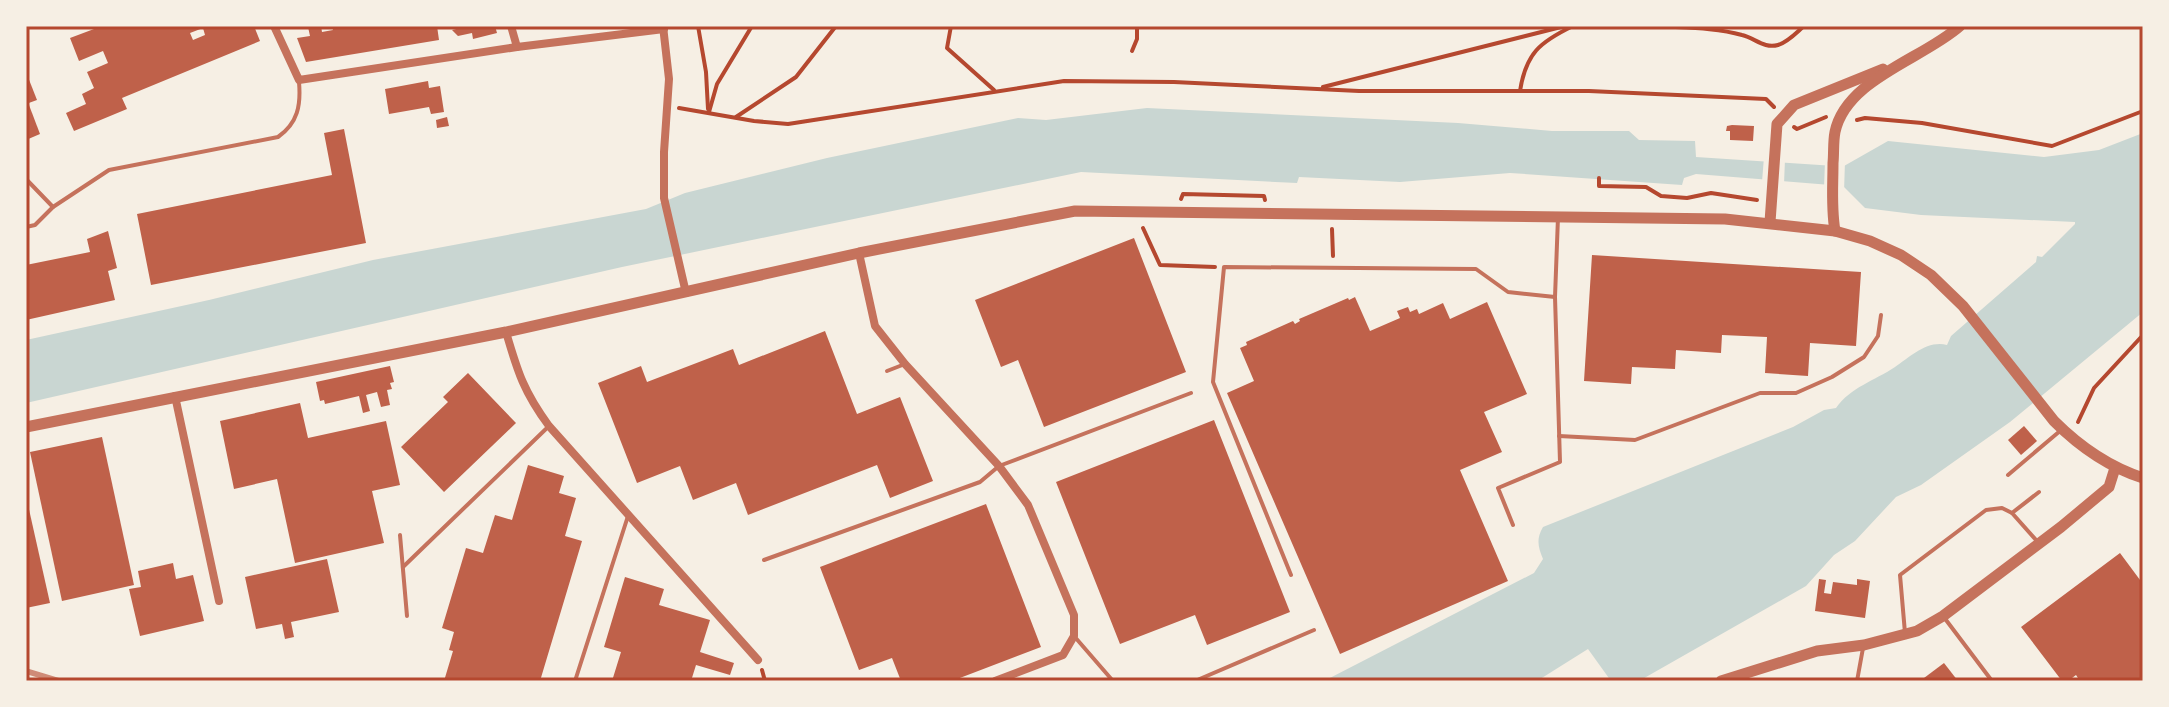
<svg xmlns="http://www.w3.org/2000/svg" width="2169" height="707" font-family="Bitter,serif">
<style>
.water{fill:#c9d6d2}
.pier{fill:#f6efe4}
.building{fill:#bf614a;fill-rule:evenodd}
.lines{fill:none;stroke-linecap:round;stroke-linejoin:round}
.path{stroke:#b5482f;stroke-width:4}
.service{stroke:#c5725c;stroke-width:4}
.minor{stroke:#c5725c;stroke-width:8}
.tertiary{stroke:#c5725c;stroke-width:11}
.rail{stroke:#cf8b77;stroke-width:6}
.neatline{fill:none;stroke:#b5482f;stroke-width:3}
</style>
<rect width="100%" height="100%" fill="#f6efe4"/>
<!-- water -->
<path class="water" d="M1147,108l311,15 94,8h77l10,9 56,1 1,16 139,9h9l44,-25 156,16 55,-7 44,-17v179l-133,110 -89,63 -25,12 -41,44 -21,14 -28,31 -167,95h-28l-23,-32 -51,32h-213l210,-108 9,-14c-5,-12 -7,-20 0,-32l250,-100 31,-17 12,-2c15,-21 38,-27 59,-41 15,-10 32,-27 52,-22l4,-9 85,-74 1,-6 5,1 33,-33v-2l-154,-7 -56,-7 -22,-22 -147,-12 -12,4 -2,7 -172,-12 -110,9 -101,-5 -2,6 -216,-11 -459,95 -596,136v-63l183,-40 164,-40 273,-51 39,-16 142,-35 191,-40 28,2z"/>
<!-- pier -->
<g class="pier">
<polygon points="1764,157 1785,159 1784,184 1762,182"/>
<polygon points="1825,161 1845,161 1844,192 1842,190 1824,188"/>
</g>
<!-- building -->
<g class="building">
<path d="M93,26h161l6,15 -138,57 5,11 -53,22 -8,-18 20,-9 -4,-10 12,-6 -7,-16 21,-9 -5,-12 -24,10 -9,-23 24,-9zM203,28l2,7 -12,5 -3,-7z"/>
<polygon points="321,26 322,32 333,30 332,26 437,26 439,40 306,62 297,38 310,36 308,27"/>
<polygon points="469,26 495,26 497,33 473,39 472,33 458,36 452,30"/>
<polygon points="26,72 37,100 26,104"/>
<polygon points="428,81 429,88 440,86 444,112 431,114 429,107 389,114 385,89"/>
<polygon points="29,105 40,134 26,140 26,106"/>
<polygon points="447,117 449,126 437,128 436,120"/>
<polygon points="1732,125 1754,126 1753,141 1730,140 1730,131 1726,131 1727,126"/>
<polygon points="344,129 366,243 151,285 137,214 332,175 324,133"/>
<polygon points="108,231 117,268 108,271 115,300 26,320 26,265 90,252 87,239"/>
<polygon points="1134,238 1186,372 1044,427 1018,360 1001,367 975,300"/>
<polygon points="1592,255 1861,272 1856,346 1810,343 1808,376 1765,373 1767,337 1722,335 1721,353 1676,350 1675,369 1632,367 1631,384 1584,381"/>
<polygon points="1355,297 1370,331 1400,318 1397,311 1408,307 1410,312 1417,309 1419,314 1443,303 1450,319 1487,302 1527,394 1484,412 1502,452 1460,470 1508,581 1340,654 1227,393 1254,381 1240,348 1247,345 1246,342 1293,321 1295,324 1300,321 1299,319 1348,298 1349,300"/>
<polygon points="825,331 857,414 900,397 933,481 890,498 877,465 748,515 736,483 693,500 680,466 637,483 598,383 641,366 647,382 733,349 739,365"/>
<polygon points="390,366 394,382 390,383 392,389 387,390 390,405 381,407 377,392 366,395 370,411 363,413 359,396 325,404 324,400 320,401 316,382"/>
<polygon points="468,373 516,423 444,492 401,447 448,402 443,397"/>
<polygon points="300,403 308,438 386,421 400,485 372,491 384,543 295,563 277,479 234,489 220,421"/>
<polygon points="1214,420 1290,612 1207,645 1195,615 1120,644 1056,482"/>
<polygon points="2024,426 2037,441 2021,455 2008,440"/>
<polygon points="102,437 134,585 62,601 30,452"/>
<polygon points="528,465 564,476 559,493 576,498 565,536 582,541 540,681 444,681 453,651 449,650 454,632 442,628 466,548 483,553 495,515 512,520"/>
<polygon points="26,496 50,603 26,608"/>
<polygon points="986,504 1041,647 952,681 901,681 892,658 859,670 820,567"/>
<polygon points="2120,553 2143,584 2143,681 2080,681 2076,675 2068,681 2062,681 2021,627"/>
<polygon points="327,559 339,612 291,622 294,637 285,639 282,624 256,629 245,577"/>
<polygon points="173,563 176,579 193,575 204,621 140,636 129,589 141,587 138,571"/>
<polygon points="625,577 664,589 659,605 710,620 700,652 734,663 730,675 696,665 691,681 612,681 621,652 604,647"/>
<polygon points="1819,579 1826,580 1824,593 1831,594 1833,582 1857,585 1857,579 1870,581 1865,618 1815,611"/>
<polygon points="1944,663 1958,681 1920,681"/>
</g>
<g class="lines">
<!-- path -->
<g class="path">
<polyline points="698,26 706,72 708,109"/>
<polyline points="951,26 947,48 994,90"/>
<path d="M1653,26c30,2 61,1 89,9 13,3 22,14 36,10 10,-3 18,-12 26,-19"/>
<polyline points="1132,51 1137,39 1137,26"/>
<polyline points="1323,87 1565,26"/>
<path d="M1520,91c6,-38 20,-49 53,-65"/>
<polyline points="679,108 754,121 788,124 1064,81 1174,82 1359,91 1589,91 1766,99 1774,107"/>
<polyline points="709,112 717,84 752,26"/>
<polyline points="736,117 796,77 836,26"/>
<polyline points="1857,120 1865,118 1922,123 2052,146 2143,111"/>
<polyline points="1794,127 1797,129 1826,117"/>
<polyline points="1599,178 1599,186 1646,187 1661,196 1687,198 1711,193 1757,200"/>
<polyline points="1181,199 1183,194 1264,196 1265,200"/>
<polyline points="1143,228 1160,265 1215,267"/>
<polyline points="1332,229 1333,256"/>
<polyline points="2078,422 2094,388 2143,335"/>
<polyline points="762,670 765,681"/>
</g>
<!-- service -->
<g class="service">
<polyline points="26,179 53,207"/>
<path d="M26,227l9,-2 18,-18 56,-37 169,-33c20,-14 23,-32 21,-55"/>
<polyline points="887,371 905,364"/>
<polyline points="2143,388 2143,399"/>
<polyline points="1559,436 1635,440 1760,393 1796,393 1832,377 1864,357 1878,336 1881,315"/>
<polyline points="2008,475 2060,431"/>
<polyline points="1513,525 1498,488 1560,462 1555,297 1558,217"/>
<polyline points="400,535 407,616"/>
<polyline points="2037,541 2012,513 2039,492"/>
<polyline points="764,560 980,482 999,466 1191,393"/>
<polyline points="403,567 549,426"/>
<polyline points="1291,575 1213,382 1224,267 1476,269 1508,292 1555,297"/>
<polyline points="1943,616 1992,681"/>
<polyline points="1905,633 1900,575 1986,510 2002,508 2012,513"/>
<polyline points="1074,636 1113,681"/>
<polyline points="575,681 628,516"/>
<polyline points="1195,681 1314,630"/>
<polyline points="1857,681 1863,648"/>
</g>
<!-- minor -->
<g class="minor">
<polyline points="274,26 299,80 517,47 664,29"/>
<polyline points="511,26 517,47"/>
<polyline points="663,26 669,79 664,152 664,198 686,293"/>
<polyline points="859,253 875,326 905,364 999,466 1028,505 1074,615 1074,636 1063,655 995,681"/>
<path d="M506,332c12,41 18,60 43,94l209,234"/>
<polyline points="175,396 219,601"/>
</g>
<!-- tertiary -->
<g class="tertiary">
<polyline points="1770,222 1777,124 1794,105 1883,69"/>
<path d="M1835,231c-4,-23 -2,-45 -2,-68 1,-10 0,-21 2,-31 11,-53 88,-73 125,-106"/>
<path d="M26,427l480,-95 353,-79 216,-42 650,8 110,12 35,10 31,14 30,20 32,31 91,115c25,25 55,46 89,57"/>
<polyline points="1721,681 1817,651 1864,645 1917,631 1943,616 2061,527 2109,487 2115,468"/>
</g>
<!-- rail -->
<polyline class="rail" points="26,671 59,681"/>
</g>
<!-- border -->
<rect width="2169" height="707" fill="none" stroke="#f6efe4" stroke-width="56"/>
<rect x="28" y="28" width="2113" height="651" class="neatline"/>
</svg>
